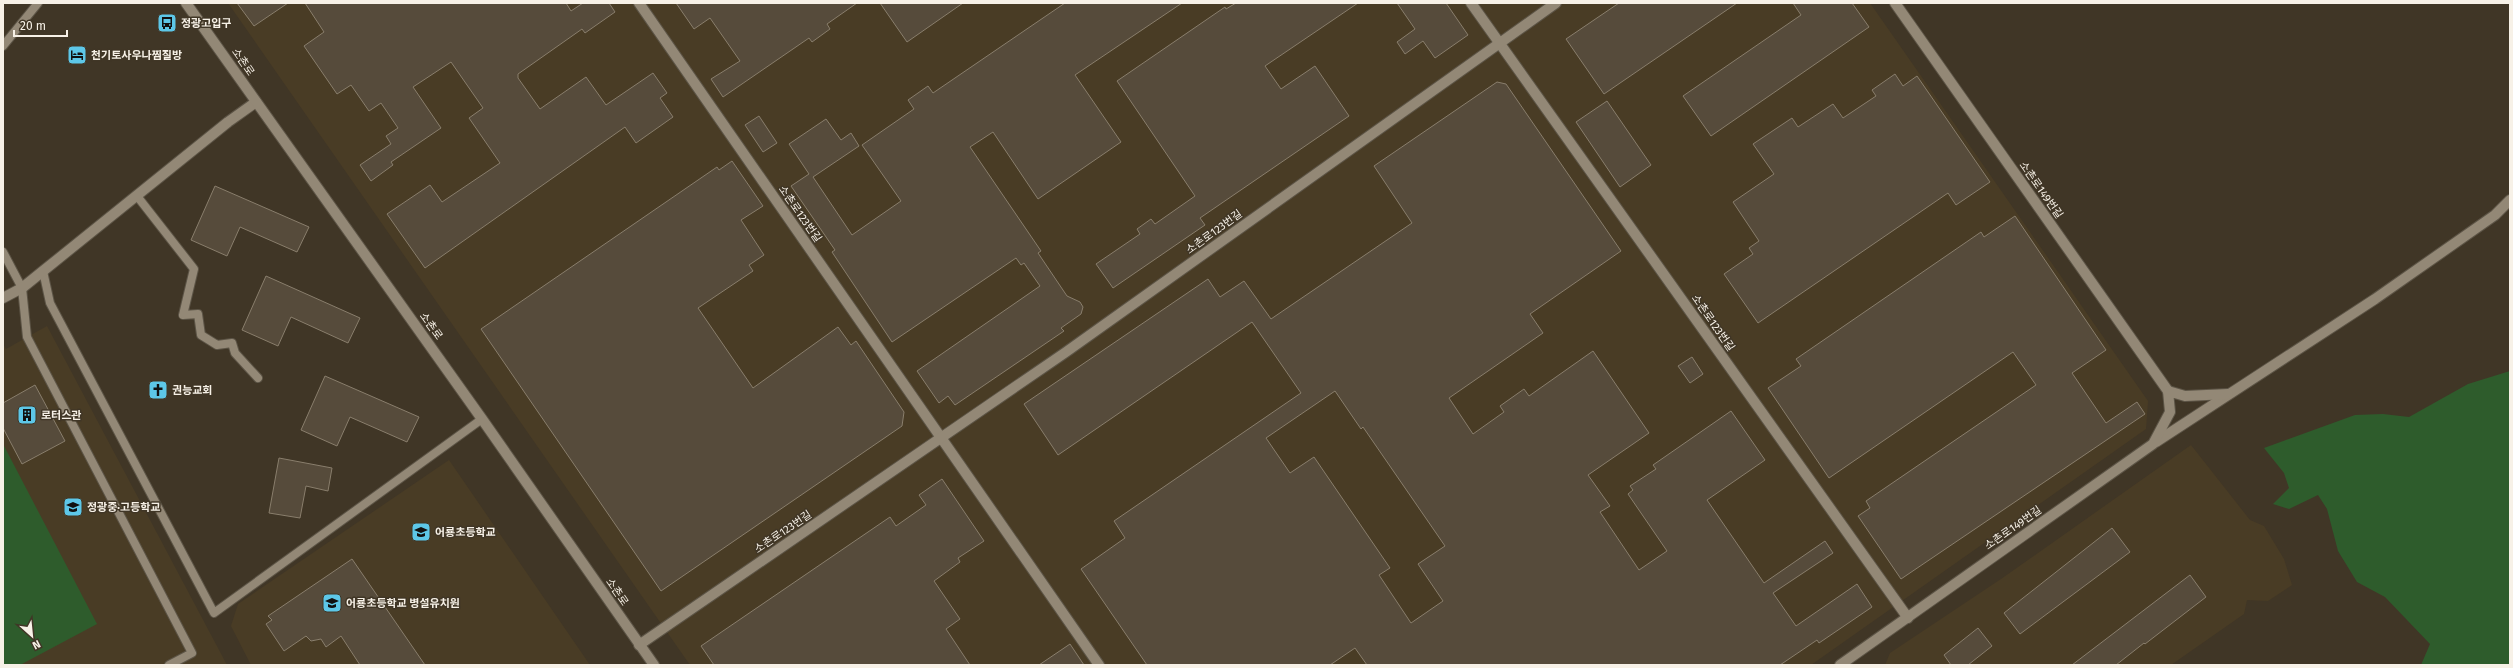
<svg xmlns="http://www.w3.org/2000/svg" width="2513" height="668" font-family="'Fira Sans','Noto Sans KR',sans-serif">
<style>
.built{fill:#493c25}
.green{fill:#2e5c2c}
.building{fill:#564b3b;stroke:#897e6c;fill-rule:evenodd}
.lines{fill:none;stroke-linecap:round;stroke-linejoin:round}
.lane-casing{stroke:#5c5446;stroke-width:10}
.street-casing{stroke:#5c5446;stroke-width:12}
.secondary-casing{stroke:#5c5446;stroke-width:12}
.lane{stroke:#938876;stroke-width:8}
.street{stroke:#938876;stroke-width:10}
.secondary{stroke:#938876;stroke-width:10}
.labels{text-anchor:middle;dominant-baseline:central;stroke-width:3;stroke-linejoin:round;paint-order:stroke}
.poi-label{font-size:11px;font-weight:bold;fill:#f7f1e7;stroke:#403626;text-anchor:start}
.street-label{font-size:11px;fill:#f7f1e7;stroke:#403626}
</style>
<rect width="100%" height="100%" fill="#403626"/>
<!-- built -->
<g class="built">
<polygon points="228,3 1870,3 2148,401 2146,429 1811,665 690,665"/>
<polygon points="47,326 227,665 3,665 3,344 6,349"/>
<polygon points="2191,445 2250,520 2264,526 2284,559 2292,585 2268,601 2247,600 2244,614 2171,665 1885,665 1890,653 2001,579"/>
<polygon points="449,460 590,665 251,665 231,626 238,604"/>
</g>
<!-- green -->
<g class="green">
<polygon points="2510,371 2510,665 2421,665 2430,644 2385,597 2357,582 2338,551 2327,509 2318,495 2289,509 2273,504 2289,488 2284,473 2264,448 2355,415 2383,414 2409,417 2468,384"/>
<polygon points="3,444 97,624 20,665 3,665"/>
</g>
<!-- building -->
<g class="building">
<polygon points="237,3 288,3 254,26"/>
<polygon points="305,3 566,3 571,11 583,3 609,3 615,12 585,33 582,29 518,74 518,78 540,109 586,77 606,105 653,73 667,93 660,98 673,117 636,143 625,127 425,268 387,214 430,185 442,202 500,163 469,118 483,108 451,62 413,87 441,128 391,162 393,165 371,181 360,165 391,144 386,136 398,128 381,103 369,111 351,85 337,94 304,46 324,32"/>
<polygon points="676,3 857,3 827,24 830,29 812,42 809,38 723,97 711,79 740,61 710,18 694,29"/>
<polygon points="880,3 963,3 907,42"/>
<polygon points="1065,3 1182,3 1075,75 1121,142 1038,199 993,132 970,147 1041,251 1038,253 1067,296 1080,302 1083,307 1081,314 1061,328 1064,331 955,405 948,396 939,403 917,371 1040,286 1024,263 1021,265 1016,258 892,342 832,252 835,250 791,186 809,174 789,144 826,119 841,140 851,133 859,146 813,177 852,235 901,201 862,145 914,109 908,100 928,86 933,93"/>
<polygon points="1236,3 1358,3 1265,66 1281,89 1315,66 1349,116 1200,218 1205,225 1113,288 1096,264 1140,234 1137,229 1151,219 1155,224 1195,196 1117,81 1225,7 1226,9"/>
<polygon points="1397,3 1446,3 1468,35 1435,58 1423,41 1405,54 1397,42 1415,29"/>
<polygon points="1619,3 1737,3 1604,94 1566,39"/>
<polygon points="1793,3 1852,3 1869,27 1711,136 1683,96 1801,15"/>
<polygon points="1895,74 1903,86 1917,76 1990,182 1956,205 1948,193 1758,323 1724,274 1753,254 1749,248 1759,241 1733,202 1774,174 1753,144 1792,118 1798,127 1833,104 1843,118 1876,96 1872,90"/>
<path d="M1497,82l9,2 115,167 -91,63 13,19 -94,65 24,36 31,-22 -4,-6 24,-17 5,7 64,-45 56,82 -61,42 22,31 -10,6 39,58 28,-19 -39,-57 5,-4 -3,-4 26,-17 -3,-4 78,-54 34,49 -58,40 57,83 61,-42 8,12 -60,40 23,33 61,-42 15,23 -53,36 -2,-3 -37,25h-413l-12,-17 -25,17h-183l-66,-96 44,-31 -11,-17 187,-128 -49,-71 -194,133 -34,-51 184,-125 12,18 24,-16 27,38 141,-96 -38,-57zM1335,391l26,38 2,-2 82,119 -27,18 25,37 -32,22 -32,-48 11,-7 -76,-111 -24,16 -24,-35z"/>
<polygon points="1607,101 1651,165 1620,187 1576,122"/>
<polygon points="759,116 777,143 763,152 745,125"/>
<polygon points="732,161 763,206 741,220 764,255 749,265 753,271 698,308 753,388 838,327 851,345 856,341 904,412 902,426 661,591 481,329 717,167 719,170"/>
<polygon points="215,186 309,227 297,252 240,227 227,256 191,240"/>
<polygon points="2015,216 2106,350 2072,373 2106,423 2137,402 2145,414 1901,579 1858,516 1870,508 1866,501 2036,385 2013,352 1829,478 1768,388 1801,366 1796,359 1981,232 1984,237"/>
<polygon points="266,276 360,318 348,343 291,317 278,346 242,330"/>
<polygon points="1692,357 1703,374 1690,383 1678,366"/>
<polygon points="325,376 419,417 407,442 350,417 337,446 301,430"/>
<polygon points="35,385 65,441 22,464 3,428 3,403"/>
<polygon points="279,458 332,468 328,491 306,486 300,518 269,513"/>
<polygon points="942,479 984,541 958,558 960,562 934,581 960,619 946,629 970,665 714,665 701,646 890,517 896,526 926,505 919,495"/>
<polygon points="2112,528 2130,552 2020,634 2004,613"/>
<polygon points="352,559 425,665 360,665 341,636 326,647 321,639 311,641 306,636 284,651 266,624 272,620 268,616"/>
<polygon points="2190,575 2206,597 2145,644 2144,643 2116,665 2072,665"/>
<polygon points="1978,628 1992,646 1968,665 1951,665 1944,655"/>
<polygon points="1070,644 1084,665 1039,665"/>
</g>
<g class="lines">
<!-- lane casing -->
<g class="lane-casing">
<g id="lane">
<polyline points="3,46 38,3"/>
<polyline points="137,196 194,269 183,315 198,314 201,335 217,345 232,343 235,353 258,378"/>
<polyline points="3,252 22,288 27,337 192,653 169,665"/>
<polyline points="43,271 50,303 214,613 482,419"/>
</g>
</g>
<!-- street casing -->
<g class="street-casing">
<g id="street">
<polyline points="639,3 1099,665"/>
<polyline points="1471,3 1908,618"/>
<polyline points="1895,3 2168,391"/>
<polyline points="3,298 22,288 43,271 228,122 256,102"/>
<polyline points="2156,442 2375,299 2495,215 2510,200"/>
<polyline points="639,645 1066,352 1556,3"/>
<polyline points="1840,665 2153,444 2170,412 2168,391 2185,396 2228,394"/>
</g>
</g>
<!-- secondary casing -->
<g class="secondary-casing">
<polyline id="secondary" points="186,3 482,419 654,665"/>
</g>
<!-- lane -->
<use href="#lane" class="lane"/>
<!-- street -->
<use href="#street" class="street"/>
<!-- secondary -->
<use href="#secondary" class="secondary"/>
</g>
<!-- icons -->
<defs>
<g id="bus-square" transform="scale(1)"><rect x="-9" y="-9" width="18" height="18" rx="4" fill="#5dc7e8" stroke="#403626"/><path d="M-5-6H5V4H4V6H2V4H-2V6H-4V4H-5ZM-3.5-4V0h7V-4ZM-3.5 1.2v1.5H-2V1.2ZM2 1.2v1.5H3.5V1.2Z" fill="#111"/></g>
<g id="hotel-square" transform="scale(1)"><rect x="-9" y="-9" width="18" height="18" rx="4" fill="#5dc7e8" stroke="#403626"/><path d="M-6-4.5h1.5V1H6V5H4.5V3h-9V5H-6ZM-4 0a1.8 1.8 0 1 1 3.6 0ZM.5 0V-2.5h3Q6-2.5 6 0Z" fill="#111"/></g>
<g id="church-square" transform="scale(1)"><rect x="-9" y="-9" width="18" height="18" rx="4" fill="#5dc7e8" stroke="#403626"/><path d="M-1.2-6h2.4v3.5h3.3v2.4h-3.3V6h-2.4V-.1h-3.3v-2.4h3.3Z" fill="#111"/></g>
<g id="building-square" transform="scale(1)"><rect x="-9" y="-9" width="18" height="18" rx="4" fill="#5dc7e8" stroke="#403626"/><path d="M-4-6H4V6H1V3H-1V6H-4ZM-2.5-4.3h1.7v1.8h-1.7ZM.8-4.3h1.7v1.8H.8ZM-2.5-1h1.7V.8h-1.7ZM.8-1h1.7V.8H.8Z" fill="#111"/></g>
<g id="school-square" transform="scale(1)"><rect x="-9" y="-9" width="18" height="18" rx="4" fill="#5dc7e8" stroke="#403626"/><path d="M0-5L7-2L0 1L-7-2ZM-4 1L0 2.5L4 1V4Q0 6-4 4Z" fill="#111"/></g>
</defs>
<g fill-rule="evenodd">
<use href="#bus-square" x="167" y="23"/>
<use href="#hotel-square" x="77" y="55"/>
<use href="#church-square" x="158" y="390"/>
<use href="#building-square" x="27" y="415"/>
<use href="#school-square" x="73" y="507"/>
<use href="#school-square" x="421" y="532"/>
<use href="#school-square" x="332" y="603"/>
</g>
<g class="labels">
<!-- poi labels -->
<g class="poi-label">
<text x="181" y="23">정광고입구</text>
<text x="91" y="55">천기토사우나찜질방</text>
<text x="172" y="390">권능교회</text>
<text x="41" y="415">로터스관</text>
<text x="87" y="507">정광중·고등학교</text>
<text x="435" y="532">어룡초등학교</text>
<text x="346" y="603">어룡초등학교 병설유치원</text>
</g>
<!-- street labels -->
<g class="street-label">
<text transform="translate(243 62) rotate(55)">소촌로</text>
<text transform="translate(2041 190) rotate(55)">소촌로149번길</text>
<text transform="translate(800 214) rotate(55)">소촌로123번길</text>
<text transform="translate(1214 232) rotate(-36)">소촌로123번길</text>
<text transform="translate(1713 323) rotate(55)">소촌로123번길</text>
<text transform="translate(431 326) rotate(54)">소촌로</text>
<text transform="translate(2013 528) rotate(-35)">소촌로149번길</text>
<text transform="translate(783 532) rotate(-34)">소촌로123번길</text>
<text transform="translate(617 592) rotate(55)">소촌로</text>
</g>
</g>
<!-- border -->
<rect width="2513" height="668" fill="none" stroke="#f7f1e7" stroke-width="8"/>
<!-- north arrow -->
<g transform="translate(32 636) rotate(153)" stroke="#403626" stroke-width="3" paint-order="stroke">
<path d="M0-3L7 15L0 10L-7 15Z" fill="#f7f1e7"/>
<text y="-6" font-size="11" font-weight="bold" text-anchor="middle" fill="#f7f1e7">N</text>
</g>
<!-- scale -->
<path d="M14 30v6h53v-6" fill="none" stroke="#f7f1e7" stroke-width="2"/>
<text x="20" y="30" font-size="12" fill="#f7f1e7" stroke="#403626" stroke-width="3" paint-order="stroke">20 m</text>
</svg>
